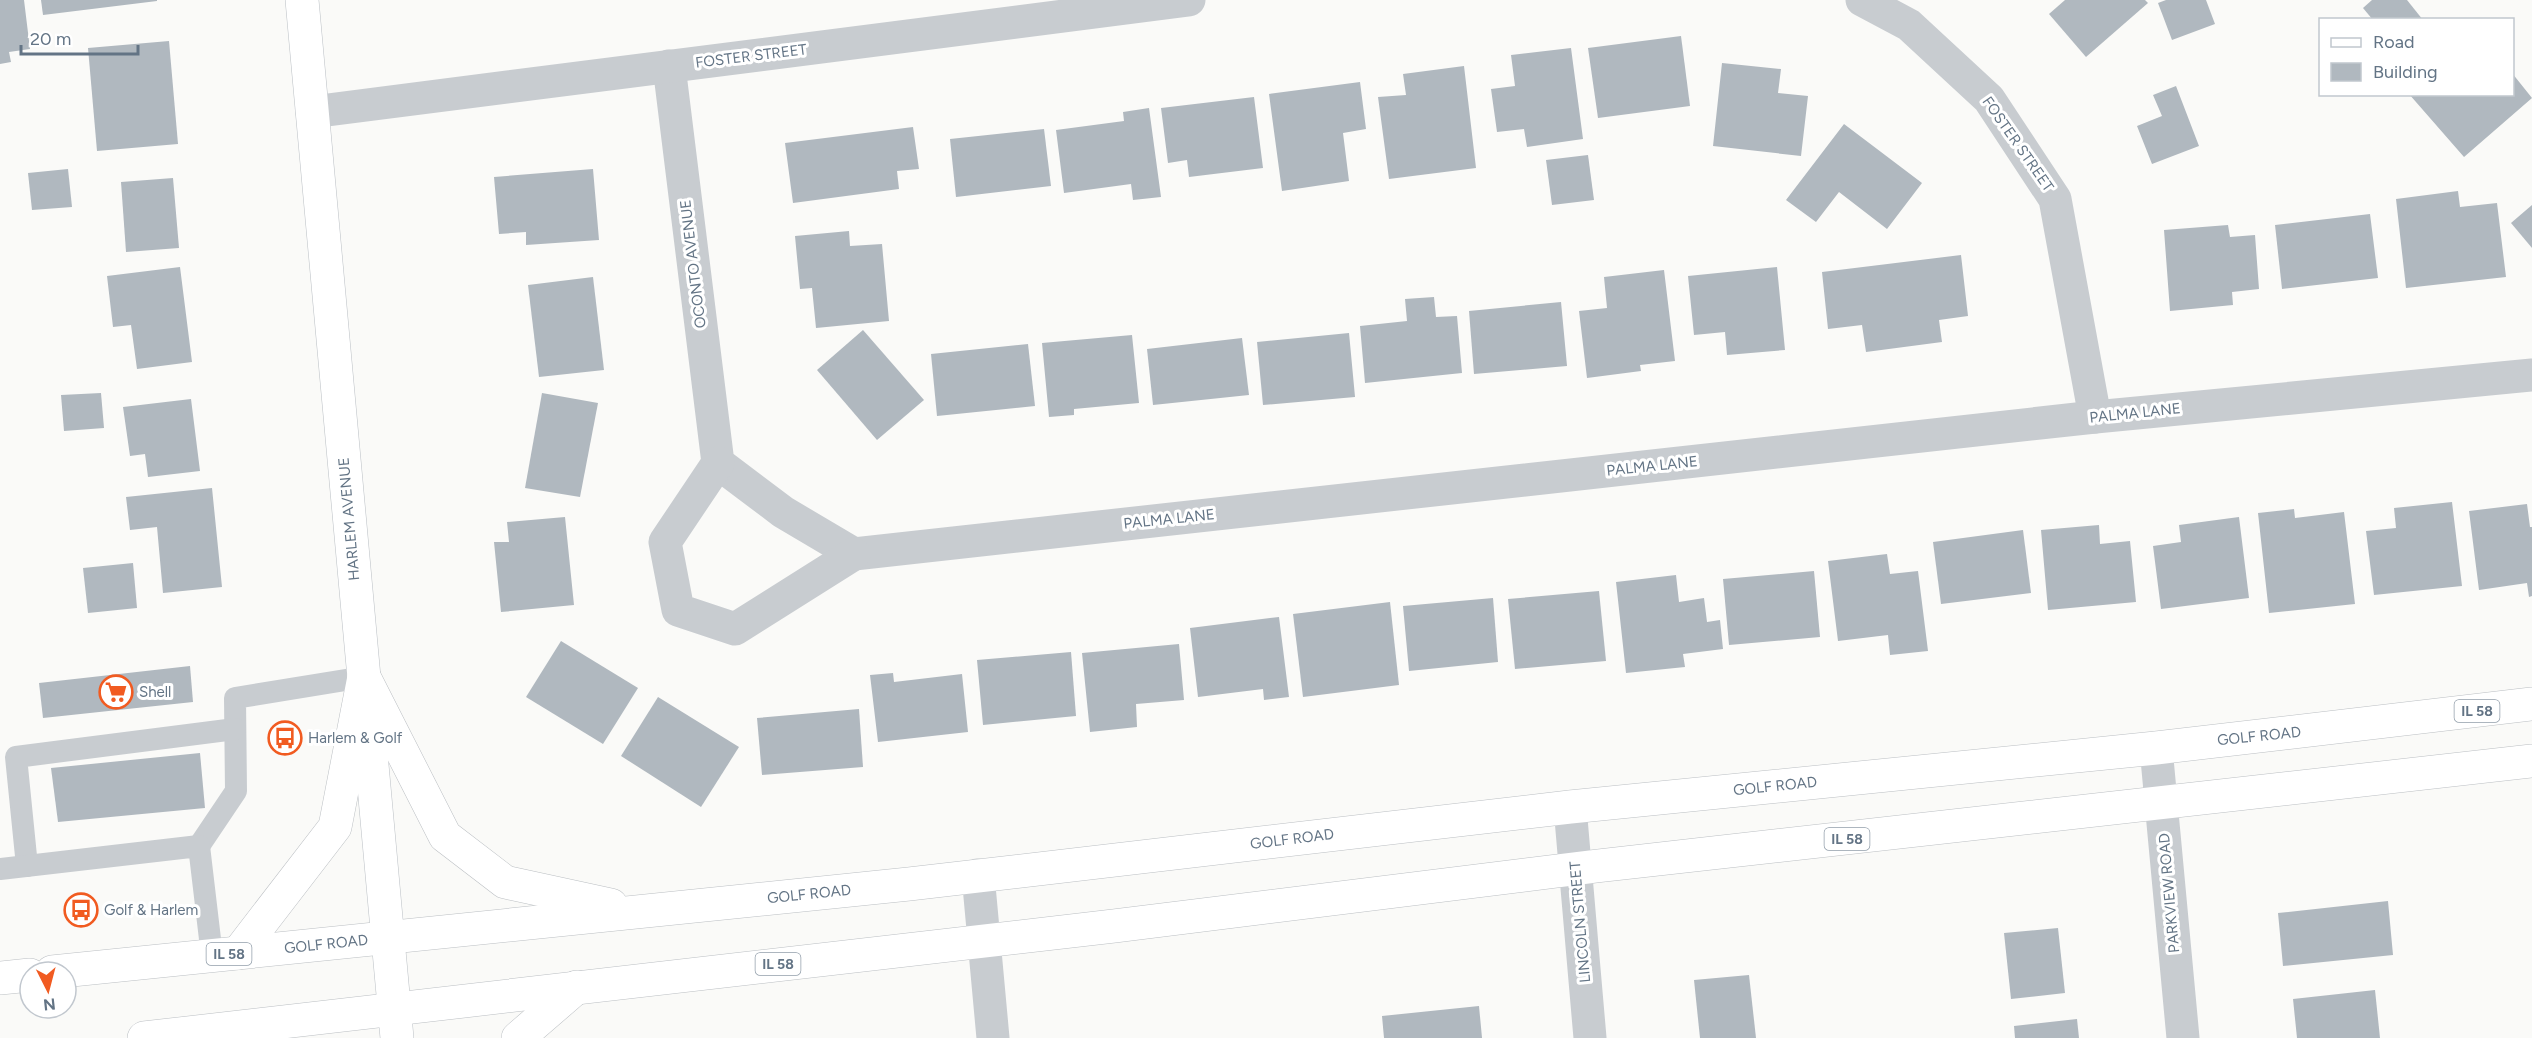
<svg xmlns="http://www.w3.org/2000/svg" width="2532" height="1038" font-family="Figtree,sans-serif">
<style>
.building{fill:#b0b8bf}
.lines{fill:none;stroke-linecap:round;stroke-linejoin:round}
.secondary-casing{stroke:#babfc4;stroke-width:34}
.primary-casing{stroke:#bbbfc3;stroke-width:34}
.lane{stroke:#c8ccd0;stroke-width:22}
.street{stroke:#c8ccd0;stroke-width:33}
.secondary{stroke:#fff;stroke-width:33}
.primary{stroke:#fff;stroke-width:33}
.labels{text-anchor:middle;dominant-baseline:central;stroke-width:6;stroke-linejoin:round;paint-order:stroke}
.shield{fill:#fff;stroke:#929eaa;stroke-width:1.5}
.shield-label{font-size:14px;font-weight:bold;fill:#637485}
.street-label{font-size:15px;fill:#637485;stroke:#fff}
.poi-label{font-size:15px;fill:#637485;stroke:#fff;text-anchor:start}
</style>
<rect width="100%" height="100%" fill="#fafaf8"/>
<!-- building -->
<g class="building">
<polygon points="0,0 24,0 30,49 9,52 11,62 0,64"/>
<polygon points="41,0 157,0 157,1 43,15"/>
<polygon points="2065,0 2145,0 2148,3 2086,57 2049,14"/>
<polygon points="2166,0 2206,0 2215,24 2172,40 2158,3"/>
<polygon points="2372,0 2407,0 2423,20 2373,20 2363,8"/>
<polygon points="1681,36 1690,106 1598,118 1588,48"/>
<polygon points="169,41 178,144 97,151 88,48"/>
<polygon points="1571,48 1583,139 1527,147 1524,129 1497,132 1491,89 1515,86 1511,55"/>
<polygon points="1722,63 1781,69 1778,93 1808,96 1801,156 1713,146"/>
<polygon points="1464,66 1476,168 1389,179 1378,97 1406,95 1403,74"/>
<polygon points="2512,73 2532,98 2464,157 2409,94 2512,94"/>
<polygon points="1360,82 1366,129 1343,133 1349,181 1282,191 1269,94"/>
<polygon points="2176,86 2199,146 2152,164 2137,126 2162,116 2153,95"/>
<polygon points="1254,97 1263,168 1189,177 1187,160 1168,163 1161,108"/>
<polygon points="1149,108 1161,197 1133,200 1131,184 1064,193 1056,130 1124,121 1123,112"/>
<polygon points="1844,124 1922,183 1887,229 1839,192 1816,222 1786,200"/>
<polygon points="913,127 919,169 897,171 899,189 793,203 785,143"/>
<polygon points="1044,129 1051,186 956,197 950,139"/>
<polygon points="1588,155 1594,200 1552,205 1546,160"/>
<polygon points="68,169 72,207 32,210 28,173"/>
<polygon points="593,169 599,240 526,245 526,232 499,234 494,177"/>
<polygon points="173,178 179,248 126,252 121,182"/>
<polygon points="2458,191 2460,207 2497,203 2506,277 2406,288 2396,199"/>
<polygon points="2532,205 2532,248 2511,223"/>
<polygon points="2370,214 2378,278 2282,289 2275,225"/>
<polygon points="2228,225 2230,237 2255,235 2259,289 2232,292 2233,305 2170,311 2164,230"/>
<polygon points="849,231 850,246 882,244 889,321 816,328 812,288 800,289 795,236"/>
<polygon points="1961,255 1968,316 1939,320 1942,342 1866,352 1862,325 1828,329 1822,272"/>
<polygon points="180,267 192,362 137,369 131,325 113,327 107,276"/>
<polygon points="1777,267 1785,350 1727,355 1725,332 1694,335 1688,276"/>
<polygon points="1664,270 1675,361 1640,365 1641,371 1587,378 1579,311 1607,308 1604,277"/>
<polygon points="593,277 604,370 539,377 528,285"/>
<polygon points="1434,297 1436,317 1457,316 1462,373 1365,383 1360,326 1407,321 1405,299"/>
<polygon points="1561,302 1567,366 1474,374 1469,311"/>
<polygon points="863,330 924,400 877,440 817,370"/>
<polygon points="1349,333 1355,397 1263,405 1257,342"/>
<polygon points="1132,335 1139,403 1074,409 1074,415 1049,417 1042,343"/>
<polygon points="1242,338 1249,395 1153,405 1147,349"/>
<polygon points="1028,344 1035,406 937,416 931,354"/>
<polygon points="101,393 104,428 64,431 61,395"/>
<polygon points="542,393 598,403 580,497 525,488"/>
<polygon points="191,399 200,471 148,477 145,454 130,456 123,407"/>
<polygon points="212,488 222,587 163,593 157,527 130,530 126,497"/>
<polygon points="2452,502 2462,586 2374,595 2366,531 2396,528 2394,508"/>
<polygon points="2527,504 2530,527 2532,527 2532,596 2529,597 2527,583 2479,590 2469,511"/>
<polygon points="2294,509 2295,518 2344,512 2355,604 2269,613 2258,513"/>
<polygon points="565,517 574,605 501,612 494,542 509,542 507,522"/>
<polygon points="2239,517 2249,598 2161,609 2153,546 2181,542 2179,525"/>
<polygon points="2099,525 2100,544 2130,541 2136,602 2048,610 2041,530"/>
<polygon points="2023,530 2031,593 1941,604 1933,542"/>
<polygon points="1887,554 1890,574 1918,571 1928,651 1890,655 1888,635 1838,641 1828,561"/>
<polygon points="133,563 137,608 88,613 83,568"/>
<polygon points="1814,571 1820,637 1729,645 1723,579"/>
<polygon points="1676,575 1679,602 1704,598 1707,622 1720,620 1723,649 1683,654 1685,667 1626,673 1616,582"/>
<polygon points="1599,591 1606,661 1515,669 1508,599"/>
<polygon points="1493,598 1498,662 1409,671 1403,606"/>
<polygon points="1390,602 1399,685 1303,697 1293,614"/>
<polygon points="1279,617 1289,697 1264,700 1263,689 1198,697 1190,628"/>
<polygon points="561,641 638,688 603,744 526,697"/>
<polygon points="1179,644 1184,700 1136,704 1137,727 1090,732 1082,653"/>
<polygon points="1071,652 1076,716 983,725 977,660"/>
<polygon points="190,666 193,702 43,718 39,683"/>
<polygon points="893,673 894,682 962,674 968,732 878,742 870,675"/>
<polygon points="658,697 739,747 701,807 621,756"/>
<polygon points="859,709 863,767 762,775 757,718"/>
<polygon points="200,753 205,808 58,822 51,768"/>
<polygon points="2388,901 2393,955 2283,966 2278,913"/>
<polygon points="2058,928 2065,993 2011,999 2004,933"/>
<polygon points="1749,975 1756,1038 1700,1038 1694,980"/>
<polygon points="2375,990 2380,1038 2297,1038 2293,999"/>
<polygon points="1479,1006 1482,1038 1384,1038 1382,1016"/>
<polygon points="2077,1019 2079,1038 2015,1038 2014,1026"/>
</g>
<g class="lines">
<!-- secondary casing -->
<g class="secondary-casing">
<polyline id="secondary" points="302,0 397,1038"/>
</g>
<!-- primary casing -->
<g class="primary-casing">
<g id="primary">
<polyline points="364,677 445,836 505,882 611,905"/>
<polyline points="238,953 335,827 364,677"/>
<polyline points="52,972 909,884 1570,807 2156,748 2532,704"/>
<polyline points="0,978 30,975"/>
<polyline points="144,1038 1114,926 1597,866 2532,761"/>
<polyline points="518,1038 577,987"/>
</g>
</g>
<!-- lane -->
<g class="lane">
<polyline points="199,846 236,791 235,698 364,677"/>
<polyline points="27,866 16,757 235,729"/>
<polyline points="0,869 199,846 212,956"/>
</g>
<!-- street -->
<g class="street">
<polyline points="1862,0 1909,25 1989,99 2055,199 2095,417"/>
<polyline points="669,66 718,463 783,512 854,554 2095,417 2532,375"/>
<polyline points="312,112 1189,0"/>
<polyline points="718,463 665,542 678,610 735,629 854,554"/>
<polyline points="2156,748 2183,1038"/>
<polyline points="1570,807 1590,1038"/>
<polyline points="978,875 993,1038"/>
</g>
<!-- secondary -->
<use href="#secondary" class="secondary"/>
<!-- primary -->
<use href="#primary" class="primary"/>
</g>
<!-- icons -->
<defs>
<g id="supermarket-ring" transform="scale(1.725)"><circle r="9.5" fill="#fff" stroke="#f15b21" stroke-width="1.5"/><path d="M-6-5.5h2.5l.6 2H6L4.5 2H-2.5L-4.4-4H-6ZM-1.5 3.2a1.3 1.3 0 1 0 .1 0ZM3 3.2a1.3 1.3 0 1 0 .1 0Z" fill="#f15b21"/></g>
<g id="bus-ring" transform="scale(1.725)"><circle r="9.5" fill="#fff" stroke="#f15b21" stroke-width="1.5"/><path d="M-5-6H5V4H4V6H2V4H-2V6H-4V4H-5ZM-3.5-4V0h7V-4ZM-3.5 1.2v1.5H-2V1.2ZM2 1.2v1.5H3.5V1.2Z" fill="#f15b21"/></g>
</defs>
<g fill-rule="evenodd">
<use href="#supermarket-ring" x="116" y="692"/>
<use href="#bus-ring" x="285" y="738"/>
<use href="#bus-ring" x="81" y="910"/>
</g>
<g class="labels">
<!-- shield labels -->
<g class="shield">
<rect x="2454.5" y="700" width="45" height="22" rx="4.5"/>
<rect x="1824.5" y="828" width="45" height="22" rx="4.5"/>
<rect x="206.5" y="943" width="45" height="22" rx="4.5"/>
<rect x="755.5" y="953" width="45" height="22" rx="4.5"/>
</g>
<g class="shield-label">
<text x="2477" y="711">IL 58</text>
<text x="1847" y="839">IL 58</text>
<text x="229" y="954">IL 58</text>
<text x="778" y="964">IL 58</text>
</g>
<!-- street labels -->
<g class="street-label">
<text transform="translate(751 56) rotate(-7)">FOSTER STREET</text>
<text transform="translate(2018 144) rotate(55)">FOSTER STREET</text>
<text transform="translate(693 264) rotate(-97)">OCONTO AVENUE</text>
<text transform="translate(2135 413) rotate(-6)">PALMA LANE</text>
<text transform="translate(1652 466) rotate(-6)">PALMA LANE</text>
<text transform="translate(349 519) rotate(-95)">HARLEM AVENUE</text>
<text transform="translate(1169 519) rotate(-6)">PALMA LANE</text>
<text transform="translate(2259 736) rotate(-6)">GOLF ROAD</text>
<text transform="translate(1775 786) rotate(-6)">GOLF ROAD</text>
<text transform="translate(1292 839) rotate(-7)">GOLF ROAD</text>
<text transform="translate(2169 893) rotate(-95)">PARKVIEW ROAD</text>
<text transform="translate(809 894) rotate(-6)">GOLF ROAD</text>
<text transform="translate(1580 922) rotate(-95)">LINCOLN STREET</text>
<text transform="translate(326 944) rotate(-6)">GOLF ROAD</text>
</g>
<!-- poi labels -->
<g class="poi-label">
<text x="139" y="692">Shell</text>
<text x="308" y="738">Harlem &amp; Golf</text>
<text x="104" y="910">Golf &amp; Harlem</text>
</g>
</g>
<!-- legend -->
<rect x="2319" y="18" width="195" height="78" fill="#ffffff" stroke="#c1c7ce" stroke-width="1.5"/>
<rect x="2331" y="38" width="30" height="9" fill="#ffffff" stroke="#c1c7ce" stroke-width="1.5"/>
<text x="2373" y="48" font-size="18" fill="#637485">Road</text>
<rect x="2331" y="63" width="30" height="18" fill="#b0b8bf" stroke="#c1c7ce" stroke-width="1.5"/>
<text x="2373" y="78" font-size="18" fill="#637485">Building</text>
<!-- north arrow -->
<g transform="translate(48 990) rotate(174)"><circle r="28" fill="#ffffff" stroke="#c1c7ce" stroke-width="1.5"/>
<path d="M0-4.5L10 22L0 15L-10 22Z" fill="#f15b21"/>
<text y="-9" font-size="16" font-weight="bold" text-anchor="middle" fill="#637485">N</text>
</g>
<!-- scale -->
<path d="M21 45v9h117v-9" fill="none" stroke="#637485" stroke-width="3"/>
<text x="30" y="45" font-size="18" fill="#637485" stroke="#ffffff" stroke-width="4.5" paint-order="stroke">20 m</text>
</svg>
